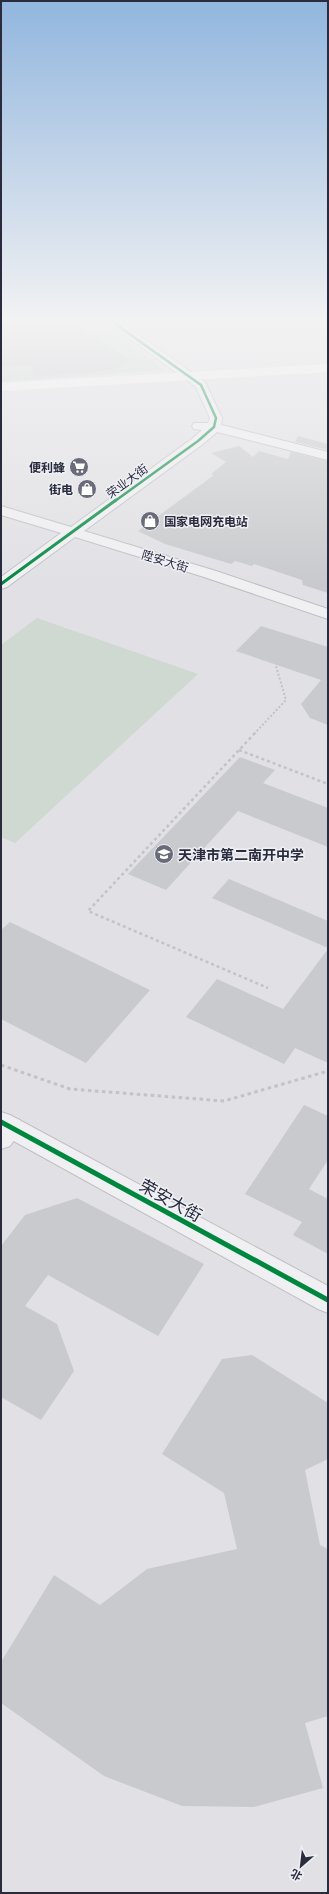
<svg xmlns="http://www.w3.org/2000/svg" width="329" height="1894" font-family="Lato,'Noto Sans SC',sans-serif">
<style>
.green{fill:#cfd8d1}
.building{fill:#c9cacd}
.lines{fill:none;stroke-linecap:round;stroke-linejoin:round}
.minor-casing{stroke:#bfbfc3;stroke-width:2}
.tertiary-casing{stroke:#bfbfc3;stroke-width:2}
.path-far2{stroke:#c2c2c7;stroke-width:2;stroke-dasharray:2 2;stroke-linecap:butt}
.path-far1{stroke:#c2c2c7;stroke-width:2.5;stroke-dasharray:3 3;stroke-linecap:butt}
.path{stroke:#c2c2c7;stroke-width:3;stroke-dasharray:3.5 3.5;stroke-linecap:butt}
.minor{fill:#f0f0f3;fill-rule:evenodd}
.tertiary{fill:#f0f0f3;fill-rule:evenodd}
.secondary{fill:#f5f5f6;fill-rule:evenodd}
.cycleway-far2-casing{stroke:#eff0f5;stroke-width:4}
.cycleway-far1-casing{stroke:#eff0f5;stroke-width:5}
.cycleway-casing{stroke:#eff0f5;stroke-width:8}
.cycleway-far2{stroke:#00873e;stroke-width:2.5}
.cycleway-far1{stroke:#00873e;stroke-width:3}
.cycleway{stroke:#00873e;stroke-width:5}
.labels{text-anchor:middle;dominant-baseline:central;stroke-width:3;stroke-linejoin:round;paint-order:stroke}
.far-poi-label{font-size:12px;font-weight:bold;fill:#2a2c3d;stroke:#eff0f5;text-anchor:end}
.far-street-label{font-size:12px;fill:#2a2c3d;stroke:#eff0f5}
.poi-label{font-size:14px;font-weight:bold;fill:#2a2c3d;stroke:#eff0f5;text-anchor:start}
.near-street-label{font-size:17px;fill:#2a2c3d;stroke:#eff0f5}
</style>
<rect width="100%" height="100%" fill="#e1e1e5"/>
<!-- green -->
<g class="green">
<polygon points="1,318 95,318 165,370 1,382"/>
<polygon points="37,618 198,674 15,843 1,837 1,645"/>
</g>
<!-- building -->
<g class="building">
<polygon points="64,318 88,336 94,335 130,361 114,370 34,377 30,365 1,367 1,322"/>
<polygon points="298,436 328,444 328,450 295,442"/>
<polygon points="239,446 253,457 259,451 288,459 291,452 328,461 328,593 303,585 302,580 254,564 252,566 235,561 231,564 165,544 138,531 214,475 211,474 226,462 211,453"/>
<polygon points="261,626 328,647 328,725 310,718 301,704 321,680 236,651"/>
<polygon points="240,757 275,770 263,783 328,808 328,847 238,811 166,890 128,874"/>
<polygon points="229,879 328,921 328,948 212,898"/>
<polygon points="10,922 150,990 86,1063 1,1019 1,930"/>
<polygon points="328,949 328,1063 295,1048 284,1064 186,1017 217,979 283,1009"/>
<polygon points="304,1105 328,1116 328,1160 309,1189 328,1199 328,1254 293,1235 302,1222 245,1194"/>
<polygon points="77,1198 204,1264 158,1336 48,1275 25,1306 57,1324 74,1371 41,1420 1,1397 1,1246 25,1215"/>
<polygon points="252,1355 328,1403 328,1459 305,1470 320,1545 328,1549 328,1716 305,1723 323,1788 254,1807 182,1806 104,1776 1,1703 1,1662 54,1575 100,1605 147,1569 237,1549 224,1493 162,1454 222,1359"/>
</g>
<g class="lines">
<!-- minor casing -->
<g class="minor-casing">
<g id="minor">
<polygon points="313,318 327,318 328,327"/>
<polygon points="11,1117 20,1120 24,1127 10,1146 1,1149 1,1121"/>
</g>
</g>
<!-- tertiary casing -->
<g class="tertiary-casing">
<g id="tertiary">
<polygon points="101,318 115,318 205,382 222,418 221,425 328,452 328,460 217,432 203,444 84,531 216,571 328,609 328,619 204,577 75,537 7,587 1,589 1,577 61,533 1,515 1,506 71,527 193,438 202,430 194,429 192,426 194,423 208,423 210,418 196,387"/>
<polygon points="1,1112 10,1115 328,1286 328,1313 318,1309 1,1134"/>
</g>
</g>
<!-- path-far2 -->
<polyline class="path-far2" points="254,734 286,700 276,666"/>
<!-- path-far1 -->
<g class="path-far1">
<polyline points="255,733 88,911 268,988"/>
<polyline points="239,750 328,784"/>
</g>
<!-- path -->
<polyline class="path" points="1,1065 70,1089 224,1101 328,1071"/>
<!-- minor -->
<use href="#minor" class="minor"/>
<!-- tertiary -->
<use href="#tertiary" class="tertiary"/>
<!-- secondary -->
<polygon class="secondary" points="328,364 328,372 1,391 1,383"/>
<!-- cycleway-far2 casing -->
<g class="cycleway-far2-casing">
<polyline id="cycleway-far2" points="107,318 201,385 216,418 214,427 198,441 115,501"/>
</g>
<!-- cycleway-far1 casing -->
<g class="cycleway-far1-casing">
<polyline id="cycleway-far1" points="1,584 116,500"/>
</g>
<!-- cycleway casing -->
<g class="cycleway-casing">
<polyline id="cycleway" points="1,1122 328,1300"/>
</g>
<!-- cycleway-far2 -->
<use href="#cycleway-far2" class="cycleway-far2"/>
<!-- cycleway-far1 -->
<use href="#cycleway-far1" class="cycleway-far1"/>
<!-- cycleway -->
<use href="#cycleway" class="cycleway"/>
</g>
<!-- sky -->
<linearGradient id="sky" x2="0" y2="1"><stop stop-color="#92b6de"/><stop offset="0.55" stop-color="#f2f2f3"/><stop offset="1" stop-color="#f2f2f3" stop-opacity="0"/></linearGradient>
<rect width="329" height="583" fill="url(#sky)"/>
<!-- icons -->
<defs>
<g id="supermarket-disc" transform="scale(1)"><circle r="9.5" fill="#6a6b78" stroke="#eff0f5"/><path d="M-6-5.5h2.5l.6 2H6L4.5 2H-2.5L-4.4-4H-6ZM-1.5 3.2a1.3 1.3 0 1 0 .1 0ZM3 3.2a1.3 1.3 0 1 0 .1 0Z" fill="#fff"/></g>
<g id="shop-disc" transform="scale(1)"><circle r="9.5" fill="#6a6b78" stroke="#eff0f5"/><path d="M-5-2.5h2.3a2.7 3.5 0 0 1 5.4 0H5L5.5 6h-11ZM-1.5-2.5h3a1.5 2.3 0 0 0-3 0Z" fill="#fff"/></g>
<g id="school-disc" transform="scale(1)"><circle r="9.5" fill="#6a6b78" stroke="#eff0f5"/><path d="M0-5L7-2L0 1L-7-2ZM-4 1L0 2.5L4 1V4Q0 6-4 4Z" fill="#fff"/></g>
</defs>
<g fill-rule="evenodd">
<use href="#supermarket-disc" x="79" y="467"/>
<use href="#shop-disc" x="87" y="489"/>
<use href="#shop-disc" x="150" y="521"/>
<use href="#school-disc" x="164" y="854"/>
</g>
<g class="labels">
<!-- far-poi labels -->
<g class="far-poi-label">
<text x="65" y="467">便利蜂</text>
<text x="73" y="489">街电</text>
<text x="164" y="521" text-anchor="start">国家电网充电站</text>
</g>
<!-- far-street labels -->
<g class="far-street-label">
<text transform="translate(127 481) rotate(-36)">荣业大街</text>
<text transform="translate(165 561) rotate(17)">陞安大街</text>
</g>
<!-- poi labels -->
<g class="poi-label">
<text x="178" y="854">天津市第二南开中学</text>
</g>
<!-- near-street labels -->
<g class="near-street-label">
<text transform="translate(171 1200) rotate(29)">荣安大街</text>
</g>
</g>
<!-- border -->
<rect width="329" height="1894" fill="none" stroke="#2a2c3d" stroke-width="4"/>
<!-- north arrow -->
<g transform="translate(301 1866) rotate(208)" stroke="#eff0f5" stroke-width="3" paint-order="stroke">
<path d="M0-3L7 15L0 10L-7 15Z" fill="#2a2c3d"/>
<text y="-6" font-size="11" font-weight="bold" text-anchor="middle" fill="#2a2c3d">北</text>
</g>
</svg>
